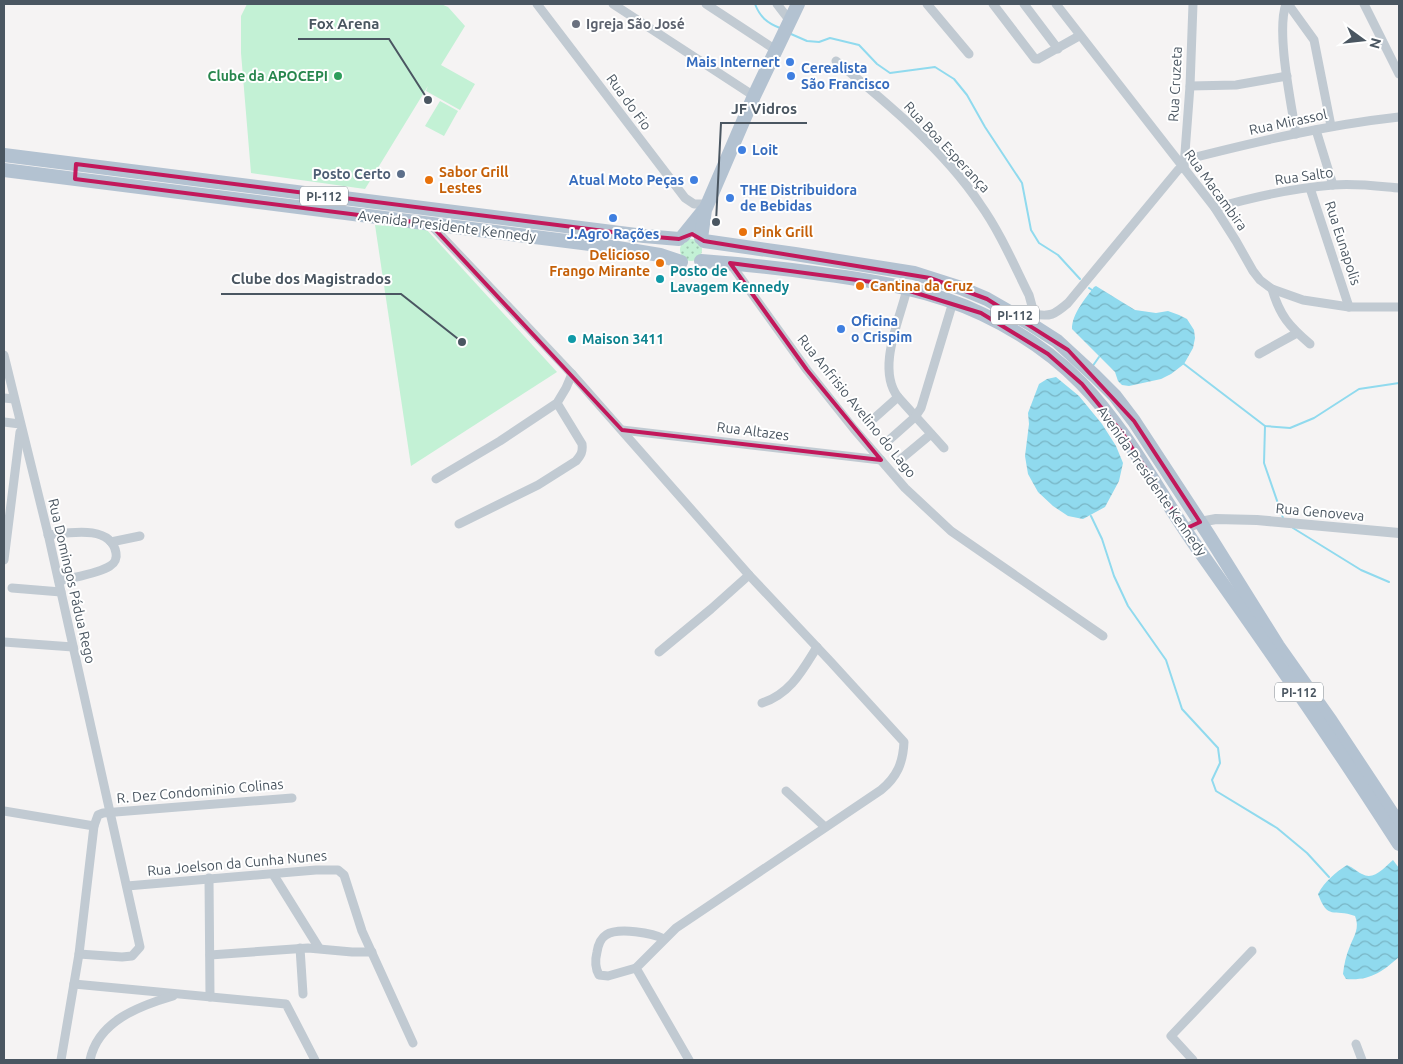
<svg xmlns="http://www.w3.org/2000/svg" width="1403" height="1064" font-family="Ubuntu,sans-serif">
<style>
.grass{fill:url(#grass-dots)}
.garden{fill:#c3f1d5}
.water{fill:url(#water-waves)}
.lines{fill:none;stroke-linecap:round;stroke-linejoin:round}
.stream{stroke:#90daee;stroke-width:2}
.minor{stroke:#c1cad2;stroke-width:9}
.tertiary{stroke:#c1cad2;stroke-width:10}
.primary{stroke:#b3c2d1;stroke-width:14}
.marked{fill:none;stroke:#c2185b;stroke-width:4;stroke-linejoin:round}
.worship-dot{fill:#6b7280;stroke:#fff;stroke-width:2}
.shop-dot{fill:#3f7fe0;stroke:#fff;stroke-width:2}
.leisure-dot{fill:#2e9e5b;stroke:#fff;stroke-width:2}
.service-dot{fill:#5c6f8a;stroke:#fff;stroke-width:2}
.food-dot{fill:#e8710a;stroke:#fff;stroke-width:2}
.culture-dot{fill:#0f9aa8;stroke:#fff;stroke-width:2}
.labels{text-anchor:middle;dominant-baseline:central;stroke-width:4;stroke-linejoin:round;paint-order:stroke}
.shield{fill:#fff;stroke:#808990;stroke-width:1}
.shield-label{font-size:12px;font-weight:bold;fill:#4a5661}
.worship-label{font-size:14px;font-weight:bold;fill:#5b616d;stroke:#fff;text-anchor:start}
.shop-label{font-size:14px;font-weight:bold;fill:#366cbe;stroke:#fff;text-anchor:start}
.leisure-label{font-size:14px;font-weight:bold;fill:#27864d;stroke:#fff;text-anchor:end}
.street-label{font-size:14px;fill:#4a5661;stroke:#fff}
.food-label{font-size:14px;font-weight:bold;fill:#c56008;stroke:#fff;text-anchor:start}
.service-label{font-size:14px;font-weight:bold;fill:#4e5e75;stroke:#fff;text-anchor:end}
.culture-label{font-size:14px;font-weight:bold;fill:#0d838f;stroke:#fff;text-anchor:start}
.leader{fill:none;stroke:#4a5661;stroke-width:2}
.callout-dot{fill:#4a5661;stroke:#fff;stroke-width:2}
.callout-label{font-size:15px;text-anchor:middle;font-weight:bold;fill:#4a5661;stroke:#fff;stroke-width:4;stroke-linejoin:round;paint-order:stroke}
</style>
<defs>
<pattern id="grass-dots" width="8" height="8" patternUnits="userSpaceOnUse" patternTransform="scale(1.25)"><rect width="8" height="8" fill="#c3f1d5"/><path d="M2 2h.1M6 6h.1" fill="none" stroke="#a0c6b0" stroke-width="1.8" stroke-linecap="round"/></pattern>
<pattern id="water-waves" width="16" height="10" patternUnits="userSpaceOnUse" patternTransform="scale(1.25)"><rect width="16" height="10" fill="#90daee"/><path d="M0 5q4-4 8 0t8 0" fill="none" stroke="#78b4c4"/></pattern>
</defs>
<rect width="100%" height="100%" fill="#f5f3f3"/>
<!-- grass -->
<circle class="grass" cx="691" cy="250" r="11"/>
<!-- garden -->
<g class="garden">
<polygon points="247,4 441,4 448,7 465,26 441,65 475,84 460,110 426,91 428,86 365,189 251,173 241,53 241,16"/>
<polygon points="440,101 458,111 444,136 425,126"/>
<polygon points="375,225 426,229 557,372 411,466"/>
</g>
<!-- water -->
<g class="water">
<path d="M1096,286l39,24 21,3 12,-2 11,4 8,4 7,11 1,8 -2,10 -9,16 -13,10 -10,5 -32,7 -7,-1 -4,-4 -3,-9 -43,-43c0,-15 13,-30 22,-42z"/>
<polygon points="1056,377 1079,396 1102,424 1116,446 1123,463 1119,481 1105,507 1083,519 1068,516 1053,506 1038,492 1028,474 1025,456 1029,424 1028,413 1039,384 1047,379"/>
<path d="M1393,860l6,8v89c-17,15 -29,24 -53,22l-3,-5c1,-9 3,-19 7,-28 4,-10 10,-18 5,-30 -22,-8 -27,5 -37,-22 7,-13 17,-21 29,-29 7,3 9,6 15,9 12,7 23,-7 31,-14z"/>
</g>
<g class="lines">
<!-- stream -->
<g class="stream">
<path d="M755,4c5,13 12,19 25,24"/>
<polyline points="791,34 807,41 819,42 830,38 859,45 877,64 890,73 935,67 954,79 967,95 985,127 1022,183 1031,230 1039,243 1058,255 1080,279"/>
<polyline points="1089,288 1092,290"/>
<polyline points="1184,364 1265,426 1290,428 1314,418 1359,389 1399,383"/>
<polyline points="1092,367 1099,357"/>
<polyline points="1265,426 1264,463 1283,518"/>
<polyline points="1091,516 1102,539 1114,576 1128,606 1166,660 1182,709 1218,748 1220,763 1212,780 1216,791 1277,828 1307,853 1329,877"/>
<polyline points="1293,528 1361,570 1389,582"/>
</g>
<!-- minor -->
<g class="minor">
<polyline points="537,4 685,198 694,204 707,204"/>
<polyline points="613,4 754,96"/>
<polyline points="706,4 776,50"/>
<polyline points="777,4 790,21"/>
<polyline points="927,4 969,54"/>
<polyline points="993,4 1035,59 1038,59 1079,36"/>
<polyline points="1024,4 1058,49"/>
<polyline points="1056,4 1215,208 1236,241 1253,271 1260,280 1272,289 1303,300 1349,307 1399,307"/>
<path d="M1286,4c-10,28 5,98 10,130"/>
<polyline points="1288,4 1314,40 1331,126"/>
<polyline points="1364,4 1399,74"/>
<path d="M836,61c50,41 108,89 144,143 20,28 34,61 49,91l3,11v19"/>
<polyline points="1190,86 1236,85 1287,76"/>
<polyline points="1316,130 1333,185"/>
<path d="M1184,160c71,-18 142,-35 215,-43"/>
<polyline points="1184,166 1190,86 1193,4"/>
<polyline points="1310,188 1349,307"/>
<path d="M1215,208c38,-11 79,-20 118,-23 22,-2 44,1 66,3"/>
<path d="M430,224l142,150 177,201 81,86 74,81c-1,21 -7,35 -23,48l-205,138 -40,40 53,92"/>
<polyline points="730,263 807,370 854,429 905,488 951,531 1103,636"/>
<path d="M907,289c-7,30 -31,80 -9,108l46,51"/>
<path d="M1272,289c8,27 17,37 38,55"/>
<path d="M1032,314c19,3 22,1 36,-11l110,-133 6,-4"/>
<polyline points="1259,354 1297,333"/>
<polyline points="4,355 49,538 140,947 132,956 122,957 79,954"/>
<polyline points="4,398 14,399"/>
<polyline points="4,422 20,424"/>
<polyline points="870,422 898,397"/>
<polyline points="622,430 881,460"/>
<polyline points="888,441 915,417 921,408 953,302"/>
<polyline points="901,459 931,434"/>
<polyline points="436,479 500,441 557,403 566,388 572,374"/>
<path d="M459,524l79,-39 38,-24c5,-6 7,-9 6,-17l-25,-41"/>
<path d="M48,535c20,-2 63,-11 68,18 1,5 -1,10 -6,13 -12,8 -37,11 -51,15"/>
<polyline points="111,542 140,536"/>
<polyline points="4,560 20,432"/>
<polyline points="12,588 61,592"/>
<polyline points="4,642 73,647"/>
<polyline points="659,652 711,609 749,575"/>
<path d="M762,703c28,-9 40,-32 55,-56"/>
<polyline points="786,791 825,827"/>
<polyline points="4,811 94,826"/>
<polyline points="273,874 319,948"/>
<polyline points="209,878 210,997"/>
<polyline points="127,886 316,870 338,870 344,875 362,931 413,1043"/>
<polyline points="300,948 303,994"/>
<polyline points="210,955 308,948 352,952 372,952"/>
<path d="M636,968l-28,8 -9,-1c-4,-7 -4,-15 -2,-23 1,-6 4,-14 9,-17 12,-8 47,-2 58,4"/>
<polyline points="74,984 286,1004 315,1060"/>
<polyline points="1356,1044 1362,1060"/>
<polyline points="61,1060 79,954 94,826 98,815 103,813 292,798"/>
<path d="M90,1060c8,-39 49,-54 83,-64"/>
<polyline points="1193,1060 1171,1036 1252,951"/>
</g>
<!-- tertiary -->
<polyline class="tertiary" points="1185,529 1200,522 1216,519 1257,520 1399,533"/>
<!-- primary -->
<g class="primary">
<polyline points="4,155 644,236 679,239"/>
<polyline points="4,170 606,246 660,255 681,262"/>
<polyline points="683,236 704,210"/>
<polyline points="701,238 705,210 754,96 798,4"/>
<polyline points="704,241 795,254 914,273 961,288 987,299 1032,325 1057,341 1095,376 1115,396 1134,421 1208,534 1278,646 1331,721 1399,824"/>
<path d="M701,261c40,3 80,7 121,13 54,7 110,16 160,40 36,17 71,40 99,69 47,48 77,109 115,163 46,65 92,130 136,196 23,34 45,68 67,102"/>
</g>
</g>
<!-- marked area -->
<path class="marked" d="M76,164l568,72 35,3 13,-5 12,7 226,37 57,21 81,51 66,71 66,101 -15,7 -62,-95 -41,-50 -34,-30 -67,-41 -94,-29 -157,-21 77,107 74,90 -259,-30 -192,-206 -355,-45z"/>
<!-- markers -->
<circle class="worship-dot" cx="576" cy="24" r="5"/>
<g class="shop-dot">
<circle cx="790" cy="62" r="5"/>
<circle cx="791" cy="76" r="5"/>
<circle cx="742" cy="150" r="5"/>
<circle cx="694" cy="180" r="5"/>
<circle cx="730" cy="198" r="5"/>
<circle cx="613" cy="218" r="5"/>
<circle cx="841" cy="329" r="5"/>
</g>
<circle class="leisure-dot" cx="338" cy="76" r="5"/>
<circle class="service-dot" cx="401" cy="174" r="5"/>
<g class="food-dot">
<circle cx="429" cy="180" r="5"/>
<circle cx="743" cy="232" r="5"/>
<circle cx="660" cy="263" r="5"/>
<circle cx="860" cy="286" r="5"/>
</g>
<g class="culture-dot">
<circle cx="660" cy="279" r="5"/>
<circle cx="572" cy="339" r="5"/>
</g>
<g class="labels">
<!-- shield labels -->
<g class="shield">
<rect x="300" y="186.5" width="48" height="19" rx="4"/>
<rect x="991" y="305.5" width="48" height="19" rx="4"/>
<rect x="1275" y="682.5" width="48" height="19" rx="4"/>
</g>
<g class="shield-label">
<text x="324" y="196">PI-112</text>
<text x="1015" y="315">PI-112</text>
<text x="1299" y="692">PI-112</text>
</g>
<!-- worship labels -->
<g class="worship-label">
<text x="586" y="24">Igreja São José</text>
</g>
<!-- shop labels -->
<g class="shop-label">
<text x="780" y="62" text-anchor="end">Mais Internert</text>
<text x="801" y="68">Cerealista<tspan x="801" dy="16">São Francisco</tspan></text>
<text x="752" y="150">Loit</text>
<text x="684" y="180" text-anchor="end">Atual Moto Peças</text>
<text x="740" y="190">THE Distribuidora<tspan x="740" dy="16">de Bebidas</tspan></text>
<text x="613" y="234" text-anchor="middle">J.Agro Rações</text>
<text x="851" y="321">Oficina<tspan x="851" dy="16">o Crispim</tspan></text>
</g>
<!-- leisure labels -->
<g class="leisure-label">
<text x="328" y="76">Clube da APOCEPI</text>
</g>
<!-- street labels -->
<g class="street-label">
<text transform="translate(1175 84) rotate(-87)">Rua Cruzeta</text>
<text transform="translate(629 102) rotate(54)">Rua do Fio</text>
<text transform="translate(1288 122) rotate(-12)">Rua Mirassol</text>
<text transform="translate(947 147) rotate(47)">Rua Boa Esperança</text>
<text transform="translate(1304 176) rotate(-8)">Rua Salto</text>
<text transform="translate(1216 190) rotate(54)">Rua Macambira</text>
<text transform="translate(447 226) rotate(7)">Avenida Presidente Kennedy</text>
<text transform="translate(1343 243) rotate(72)">Rua Eunapolis</text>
<text transform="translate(857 406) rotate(51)">Rua Anfrisio Avelino do Lago</text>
<text transform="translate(753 431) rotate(7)">Rua Altazes</text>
<text transform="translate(1152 481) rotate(55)">Avenida Presidente Kennedy</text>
<text transform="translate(1320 512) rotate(5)">Rua Genoveva</text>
<text transform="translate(72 581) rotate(77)">Rua Domingos Pádua Rego</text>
<text transform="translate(200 791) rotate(-5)">R. Dez Condominio Colinas</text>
<text transform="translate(237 863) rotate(-5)">Rua Joelson da Cunha Nunes</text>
</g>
<!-- food labels -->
<g class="food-label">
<text x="439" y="172">Sabor Grill<tspan x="439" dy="16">Lestes</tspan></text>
<text x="753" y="232">Pink Grill</text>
<text x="650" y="255" text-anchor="end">Delicioso<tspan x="650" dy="16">Frango Mirante</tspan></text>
<text x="870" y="286">Cantina da Cruz</text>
</g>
<!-- service labels -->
<g class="service-label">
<text x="391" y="174">Posto Certo</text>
</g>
<!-- culture labels -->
<g class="culture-label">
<text x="670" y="271">Posto de<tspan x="670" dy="16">Lavagem Kennedy</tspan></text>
<text x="582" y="339">Maison 3411</text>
</g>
</g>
<!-- callouts -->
<path class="leader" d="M428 100L389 39H298M716 222L721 123H807M462 342L401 294H221"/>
<g class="callout-dot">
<circle cx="428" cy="100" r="5"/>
<circle cx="716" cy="222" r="5"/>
<circle cx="462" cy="342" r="5"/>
</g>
<g class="callout-label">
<text x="344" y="29">Fox Arena</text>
<text x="764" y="114">JF Vidros</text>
<text x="311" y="284">Clube dos Magistrados</text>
</g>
<!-- border -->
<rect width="1403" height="1064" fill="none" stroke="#4a5661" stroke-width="10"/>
<!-- north arrow -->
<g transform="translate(1363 40) rotate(105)" stroke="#ffffff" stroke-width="4" paint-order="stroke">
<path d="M0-4L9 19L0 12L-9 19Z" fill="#4a5661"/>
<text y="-8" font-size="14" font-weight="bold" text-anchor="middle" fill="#4a5661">N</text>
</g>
</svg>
